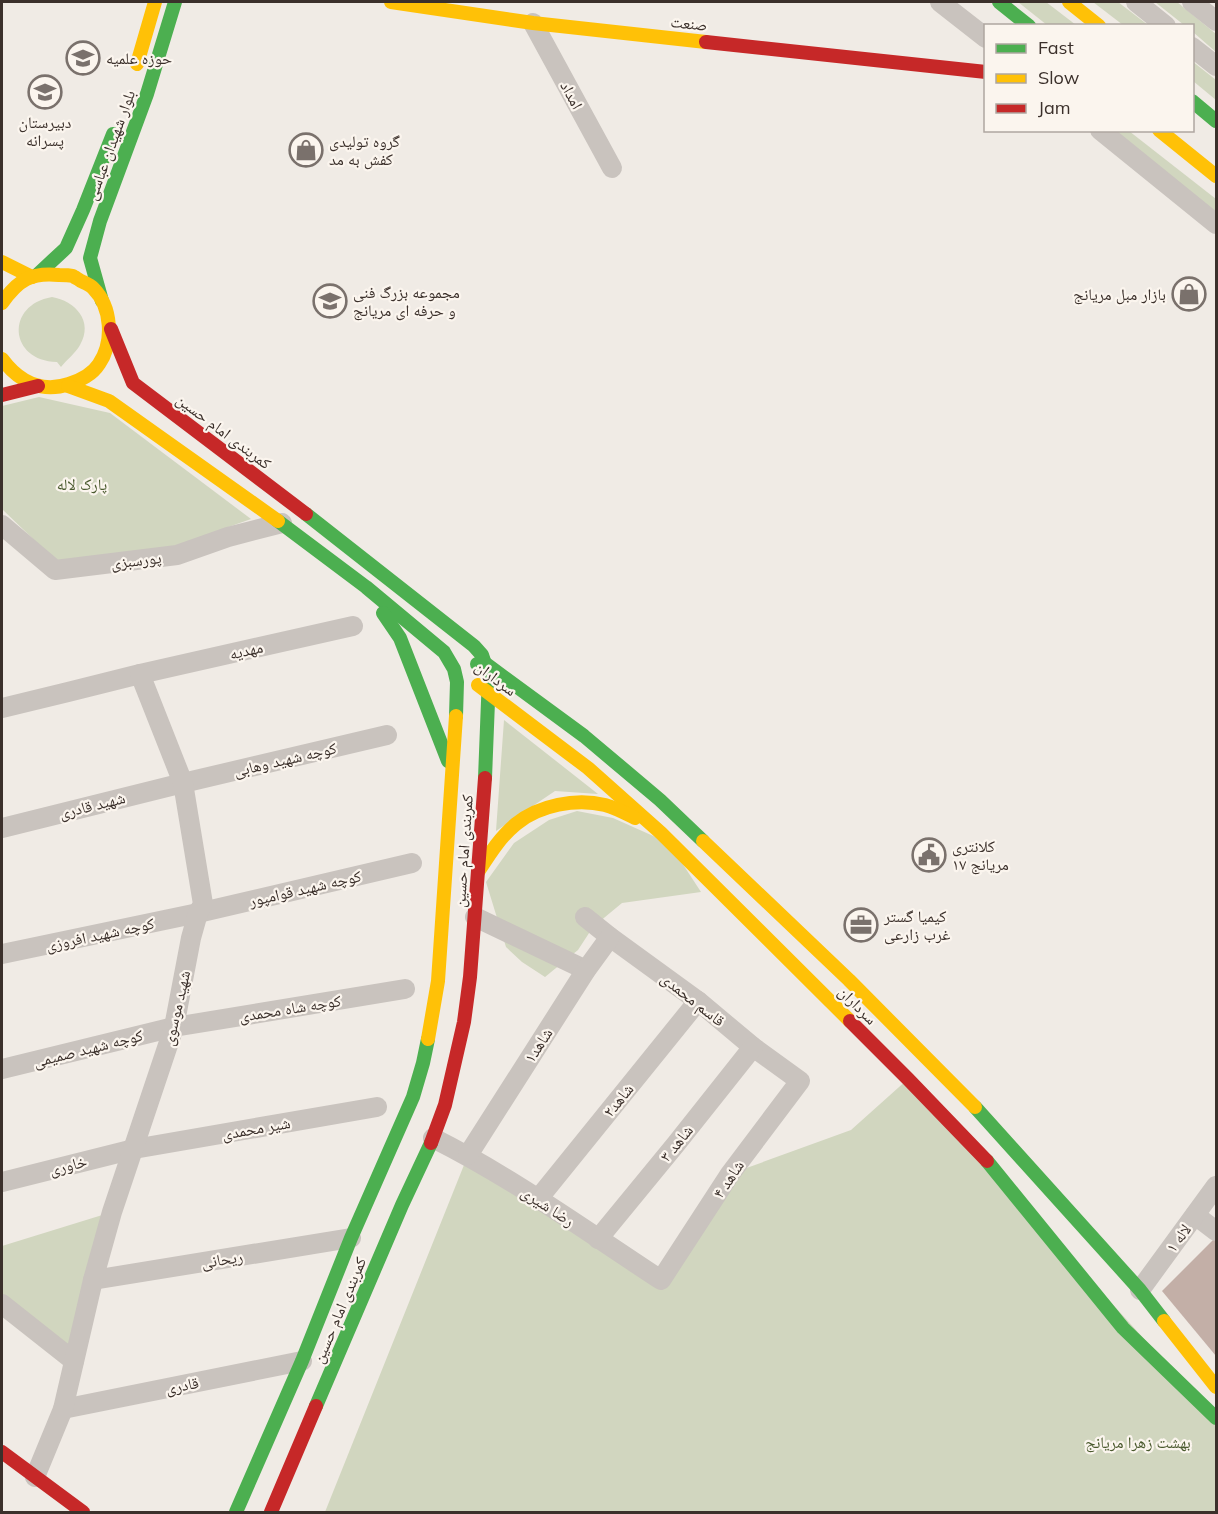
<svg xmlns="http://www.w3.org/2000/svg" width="1218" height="1514" font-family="Mulish,'Noto Naskh Arabic',sans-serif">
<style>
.green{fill:#d1d6bf}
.building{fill:#c3afa7}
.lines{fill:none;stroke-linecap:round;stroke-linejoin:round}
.street{stroke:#c9c3be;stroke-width:20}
.fast{stroke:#4caf50;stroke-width:14}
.slow{stroke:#ffc107;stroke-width:14}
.jam{stroke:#c62828;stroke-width:14}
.labels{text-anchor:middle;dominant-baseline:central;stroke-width:4.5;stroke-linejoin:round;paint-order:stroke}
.street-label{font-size:16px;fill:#3b302b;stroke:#fbf5ee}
.poi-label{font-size:16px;fill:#3b302b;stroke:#fbf5ee;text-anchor:start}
.park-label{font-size:16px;fill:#4a5a2e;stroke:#fbf5ee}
</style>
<rect width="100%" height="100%" fill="#f0ebe5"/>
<!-- green -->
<g class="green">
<polygon points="1018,2 1046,2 1076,25 1047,25"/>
<polygon points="1093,2 1118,2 1148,25 1123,25"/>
<polygon points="1155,2 1177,2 1216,34 1216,52 1193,32 1192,26 1184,25"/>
<polygon points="1192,61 1216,80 1216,100 1193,81"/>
<polygon points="1112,131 1129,131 1216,199 1216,212"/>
<path d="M52,297c23,4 42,24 28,48 -5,9 -13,14 -19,22l-4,-5c-48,-1 -52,-57 -5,-65z"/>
<polygon points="39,397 110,413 251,519 172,547 56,561 2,509 2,406"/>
<polygon points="504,720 598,794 555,791 496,831"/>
<polygon points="577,811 613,818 669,843 701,892 622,903 593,927 578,950 545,977 522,962 506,947 486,882 514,843 549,820"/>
<polygon points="908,1079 1216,1418 1216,1512 325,1512 468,1155 661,1279 730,1174 851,1130"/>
<polygon points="112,1212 74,1361 2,1304 2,1246"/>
</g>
<!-- building -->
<polygon class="building" points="1216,1237 1216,1356 1162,1291"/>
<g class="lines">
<!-- street -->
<g class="street">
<polyline points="940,2 986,38"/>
<polyline points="1136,2 1166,26"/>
<polyline points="1192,2 1216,21"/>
<polyline points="533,23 612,168"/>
<polyline points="1192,47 1216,66"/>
<polyline points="1100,130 1216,224"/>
<polyline points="2,525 55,570 177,555 228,537 282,523"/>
<polyline points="2,708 68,692 140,674 353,626"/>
<polyline points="2,828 183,783 387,735"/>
<polyline points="475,917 586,970"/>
<polyline points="2,954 198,913 412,863"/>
<polyline points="2,1069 174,1027 405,989"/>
<path d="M433,1138c80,40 153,93 228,142l69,-106 70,-93 -47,-34 -55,-46 -88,-64 -25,-20"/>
<polyline points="468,1155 586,970 610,937"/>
<polyline points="2,1182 134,1149 377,1107"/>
<polyline points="538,1199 698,1001"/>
<polyline points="1195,1215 1216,1231"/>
<polyline points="598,1239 676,1144 753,1047"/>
<polyline points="93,1280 351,1238"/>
<polyline points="1140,1290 1216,1186"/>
<polyline points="2,1304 74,1361"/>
<polyline points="63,1409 302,1361"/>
<polyline points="35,1477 63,1409 93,1280 112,1212 174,1027 191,938 198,913 203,904 183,783 140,674"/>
</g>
<!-- fast -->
<g class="fast">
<polyline points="999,2 1029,26"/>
<polyline points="1192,101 1216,121"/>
<polyline points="37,275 66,248 83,210 113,134"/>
<polyline points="102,301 90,258 100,221 147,94 175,2"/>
<polyline points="306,514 474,646 482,655 489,676 485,778"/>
<polyline points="278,521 366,587 444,652 454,669 457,682 456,716"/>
<polyline points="383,613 400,638 448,761"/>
<polyline points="477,664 486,664 584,736 660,800 703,841"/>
<polyline points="975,1107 1140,1290 1164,1321"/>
<polyline points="987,1161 1123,1328 1216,1418"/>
<polyline points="316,1406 402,1205 431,1143"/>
<polyline points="236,1512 302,1361 351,1238 413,1097 423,1063 428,1039"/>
</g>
<!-- slow -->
<g class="slow">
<polyline points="391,2 533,23 706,42"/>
<polyline points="1069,2 1099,26"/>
<polyline points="137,64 155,2"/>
<polyline points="1159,130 1216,176"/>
<polyline points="2,262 32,277"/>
<path d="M2,303c16,-23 29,-31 57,-28 5,0 10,0 14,1 1,1 7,4 8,5 4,2 9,4 12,7 19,19 21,54 6,76 -7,11 -18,16 -30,20 -27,9 -50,-2 -67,-25"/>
<polyline points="68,386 109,401 278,521"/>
<polyline points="478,685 588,768 661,833 850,1021"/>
<polyline points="703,841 849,980 975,1107"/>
<path d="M478,872c11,-17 22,-35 38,-48 23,-19 60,-26 89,-19 11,3 20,8 30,13"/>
<polyline points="428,1039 438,981 456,716"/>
<polyline points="1164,1321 1216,1387"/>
</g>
<!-- jam -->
<g class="jam">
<polyline points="706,42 986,72"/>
<polyline points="111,329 133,383 306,514"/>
<polyline points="2,395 38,386"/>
<polyline points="850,1021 908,1079 987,1161"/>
<polyline points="431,1143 445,1105 464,1022 470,977 485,778"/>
<polyline points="2,1452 83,1512"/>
<polyline points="271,1512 316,1406"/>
</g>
</g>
<!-- icons -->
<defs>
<g id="school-ring" transform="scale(1.725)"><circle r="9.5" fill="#fbf5ee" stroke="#7a716c" stroke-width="1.5"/><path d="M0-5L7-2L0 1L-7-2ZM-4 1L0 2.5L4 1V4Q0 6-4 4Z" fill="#7a716c"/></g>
<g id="shop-ring" transform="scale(1.725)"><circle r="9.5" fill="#fbf5ee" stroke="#7a716c" stroke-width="1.5"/><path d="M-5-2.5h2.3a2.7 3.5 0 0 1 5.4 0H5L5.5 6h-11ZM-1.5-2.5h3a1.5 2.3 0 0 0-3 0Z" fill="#7a716c"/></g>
<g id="civic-ring" transform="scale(1.725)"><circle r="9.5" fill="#fbf5ee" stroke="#7a716c" stroke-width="1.5"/><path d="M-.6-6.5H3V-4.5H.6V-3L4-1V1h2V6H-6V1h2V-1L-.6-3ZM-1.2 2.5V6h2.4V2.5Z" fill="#7a716c"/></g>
<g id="office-ring" transform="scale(1.725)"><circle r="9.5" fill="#fbf5ee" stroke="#7a716c" stroke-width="1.5"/><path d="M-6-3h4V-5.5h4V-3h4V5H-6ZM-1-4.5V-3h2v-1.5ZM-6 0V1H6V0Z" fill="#7a716c"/></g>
</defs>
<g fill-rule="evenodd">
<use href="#school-ring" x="83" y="58"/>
<use href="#school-ring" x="45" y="92"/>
<use href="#shop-ring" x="306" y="150"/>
<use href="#shop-ring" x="1189" y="294"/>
<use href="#school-ring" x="330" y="301"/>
<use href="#civic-ring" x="929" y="855"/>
<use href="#office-ring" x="861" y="925"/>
</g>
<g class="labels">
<!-- street labels -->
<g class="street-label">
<text transform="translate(689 23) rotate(6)">صنعت</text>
<text transform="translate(572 95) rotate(62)">امداد</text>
<text transform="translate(110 145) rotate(-70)">بلوار شهیدان عباسی</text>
<text transform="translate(224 431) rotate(37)">کمربندی امام حسین</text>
<text transform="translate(136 560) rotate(-7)">پورسبزی</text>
<text transform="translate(246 650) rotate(-13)">مهدیه</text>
<text transform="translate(496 678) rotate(37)">سرداران</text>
<text transform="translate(285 759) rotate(-13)">کوچه شهید وهابی</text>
<text transform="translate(92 805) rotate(-14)">شهید قادری</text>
<text transform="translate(463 851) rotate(-86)">کمربندی امام حسین</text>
<text transform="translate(305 888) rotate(-13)">کوچه شهید قوامپور</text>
<text transform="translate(100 934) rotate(-12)">کوچه شهید افروزی</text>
<text transform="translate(693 999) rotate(38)">قاسم محمدی</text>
<text transform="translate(858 1005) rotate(45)">سرداران</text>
<text transform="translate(176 1008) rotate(-77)">شهید موسوی</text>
<text transform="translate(290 1008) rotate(-9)">کوچه شاه محمدی</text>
<text transform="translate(538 1045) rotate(-57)">شاهد۱</text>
<text transform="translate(88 1048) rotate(-14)">کوچه شهید صمیمی</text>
<text transform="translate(618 1100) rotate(-51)">شاهد۲</text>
<text transform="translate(256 1128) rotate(-10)">شیر محمدی</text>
<text transform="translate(676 1143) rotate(-51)">شاهد ۳</text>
<text transform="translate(68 1165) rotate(-14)">خاوری</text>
<text transform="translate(728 1179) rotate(-56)">شاهد ۴</text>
<text transform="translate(548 1206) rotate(33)">رضا شیری</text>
<text transform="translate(1178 1238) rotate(-54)">لاله ۱</text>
<text transform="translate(222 1259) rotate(-9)">ریحانی</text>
<text transform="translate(339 1310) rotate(-67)">کمربندی امام حسین</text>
<text transform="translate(182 1385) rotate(-11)">قادری</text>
</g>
<!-- poi labels -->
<g class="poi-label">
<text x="106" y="58">حوزه علمیه</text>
<text x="45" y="122" text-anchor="middle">دبیرستان<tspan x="45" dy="18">پسرانه</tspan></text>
<text x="329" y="141">گروه تولیدی<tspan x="329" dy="18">کفش به مد</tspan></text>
<text x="353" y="292">مجموعه بزرگ فنی<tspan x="353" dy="18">و حرفه ای مریانج</tspan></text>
<text x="1166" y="294" text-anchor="end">بازار مبل مریانج</text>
<text x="952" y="846">کلانتری<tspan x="952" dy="18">۱۷ مریانج</tspan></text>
<text x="884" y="916">کیمیا گستر<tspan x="884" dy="18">غرب زارعی</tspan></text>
</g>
<!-- park labels -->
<g class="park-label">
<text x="82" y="484">پارک لاله</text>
<text x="1138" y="1442">بهشت زهرا مریانج</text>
</g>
</g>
<!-- border -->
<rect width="1218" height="1514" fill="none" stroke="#3b302b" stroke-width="6"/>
<!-- legend -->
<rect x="984" y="24" width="210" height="108" fill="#fbf5ee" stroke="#aea6a0" stroke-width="1.5"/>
<rect x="996" y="44" width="30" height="9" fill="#4caf50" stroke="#aea6a0" stroke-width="1.5"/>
<text x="1038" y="54" font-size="18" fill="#3b302b">Fast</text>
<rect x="996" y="74" width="30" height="9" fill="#ffc107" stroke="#aea6a0" stroke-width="1.5"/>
<text x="1038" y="84" font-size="18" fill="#3b302b">Slow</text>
<rect x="996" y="104" width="30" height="9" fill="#c62828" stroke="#aea6a0" stroke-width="1.5"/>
<text x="1038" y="114" font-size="18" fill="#3b302b">Jam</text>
</svg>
